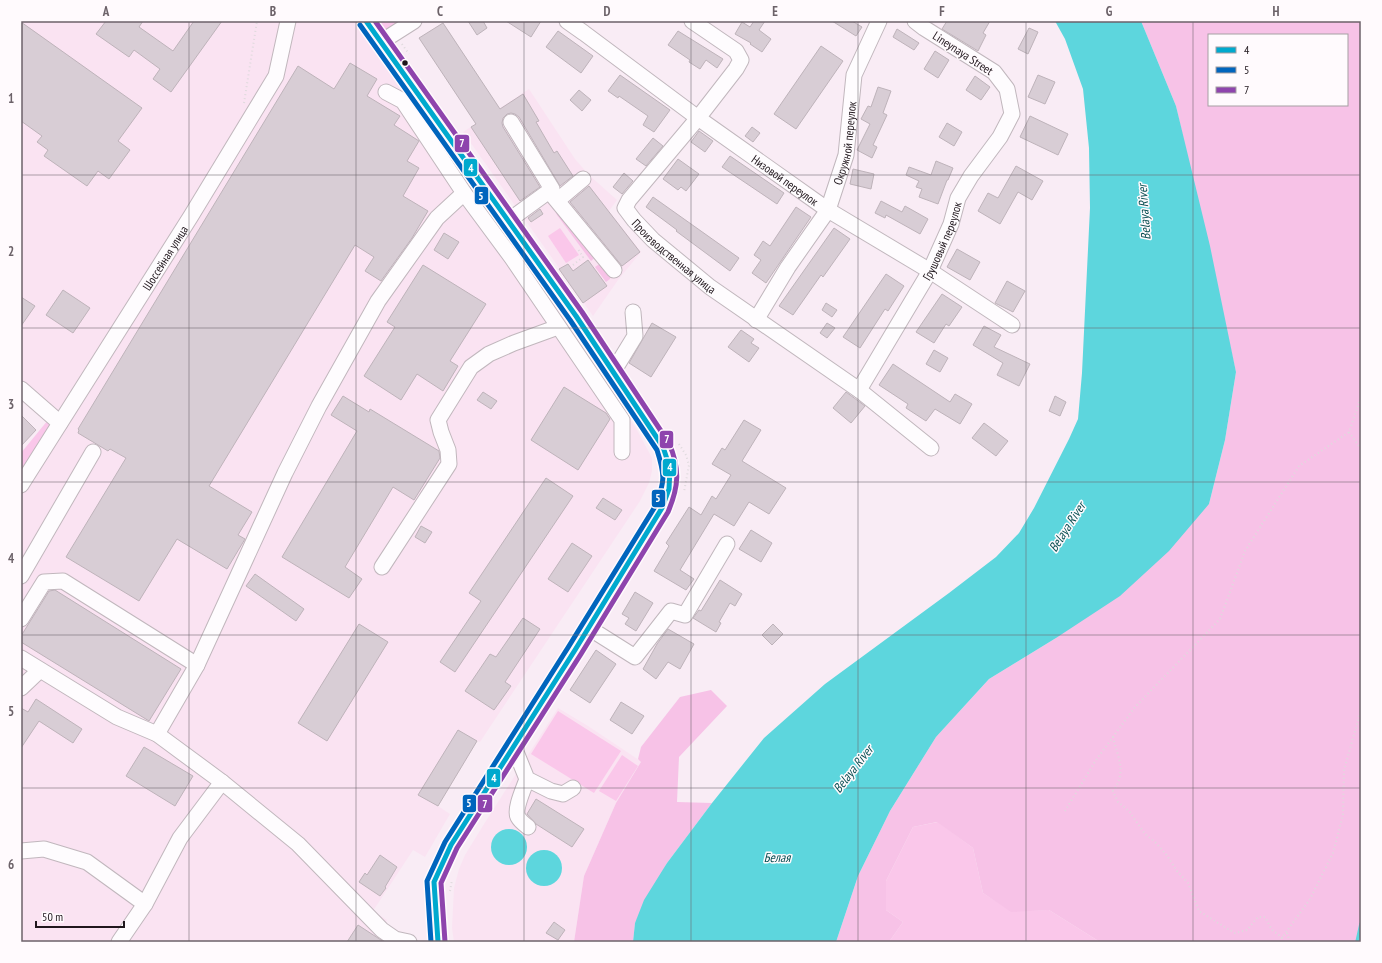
<svg xmlns="http://www.w3.org/2000/svg" width="1382" height="963" font-family="'PT Sans Narrow',sans-serif">
<style>
.built{fill:#fae3f2}
.green{fill:#fac7ea}
.forest{fill:#f7c2e7;fill-rule:evenodd}
.water{fill:#5dd6dd}
.lines{fill:none;stroke-linecap:round;stroke-linejoin:round}
.stream{stroke:#5dd6dd;stroke-width:3.5}
.building{fill:#d8cdd5;stroke:#beb3ba}
.minor-casing{stroke:#c1b7bd;stroke-width:17}
.major-casing{stroke:#c1b7bd;stroke-width:20}
.path{stroke:#dfdadd;stroke-width:2;stroke-dasharray:1 3;stroke-linecap:butt}
.minor{stroke:#fefcfe;stroke-width:15}
.major{stroke:#fefcfe;stroke-width:18}
.bus-1-casing{stroke:#fffafd;stroke-width:8}
.bus-2-casing{stroke:#fffafd;stroke-width:8}
.bus-3-casing{stroke:#fffafd;stroke-width:8}
.bus-1{stroke:#00a9ce;stroke-width:5}
.bus-2{stroke:#0065bd;stroke-width:5}
.bus-3{stroke:#8e44ad;stroke-width:5}
.grid{fill:none;stroke:#6c6269;stroke-width:1;stroke-opacity:0.55}
.bus-dot{fill:#20171d;stroke:#fffafd;stroke-width:1.5}
.labels{text-anchor:middle;dominant-baseline:central;stroke-width:3;stroke-linejoin:round;paint-order:stroke}
.street-label{font-size:12px;fill:#20171d;stroke:#fffafd}
.water-label{font-size:13px;font-style:italic;fill:#084e51;stroke:#fffafd}
.line-badge{stroke:#fffafd;stroke-width:1.5}
.badge-label{font-size:11px;text-anchor:middle;font-weight:bold;fill:#fff}
.neatline{fill:none;stroke:#6c6269;stroke-width:1.5}
.grid-label{font-size:13px;text-anchor:middle;font-weight:bold;fill:#6c6269}
</style>
<rect width="100%" height="100%" fill="#f9ecf5"/>
<!-- built -->
<g class="built">
<polygon points="21,21 365,21 637,430 652,458 652,471 649,483 640,501 480,742 477,741 438,806 450,814 425,857 413,850 373,911 387,920 380,935 375,942 21,942 21,525 22,523 23,482 60,423 21,389"/>
<polygon points="529,89 575,159 589,175 617,200 609,211 641,252 618,280 593,316 463,132"/>
<polygon points="558,708 588,726 642,762 616,803 584,876 574,942 454,942 452,928 454,888 459,869 465,855 484,824"/>
</g>
<!-- green -->
<g class="green">
<polygon points="377,21 409,21 387,35"/>
<polygon points="560,228 579,255 566,263 548,236"/>
<polygon points="48,420 52,424 21,473 21,453"/>
<polygon points="558,711 621,751 594,793 531,754"/>
<polygon points="622,755 638,766 616,801 599,791"/>
<polygon points="938,822 973,848 983,893 1011,911 1049,910 1100,942 889,942 903,922 886,910 886,881 913,827"/>
</g>
<!-- forest -->
<g class="forest">
<path d="M1141,21h220v921h-261l-51,-32 -38,2 -28,-19 -10,-45 -36,-26 -24,5 -27,54v29l17,12 -14,20h-53l22,-66 32,-65 46,-74 53,-58 67,-41 153,-134 16,-64 11,-68 -60,-266zM1209,35h138v70h-138z"/>
<polygon points="553,206 598,255 591,261 557,215"/>
<polygon points="604,261 611,272 610,279 606,282 595,267"/>
<polygon points="711,690 727,706 679,757 677,802 712,803 667,863 635,923 633,942 574,942 584,876 616,803 641,762 638,759 641,747 680,697"/>
</g>
<!-- water -->
<g class="water">
<polygon points="1055,21 1141,21 1176,106 1210,246 1236,372 1225,440 1209,504 1169,551 1120,596 1056,638 989,679 936,737 890,811 858,876 836,942 633,942 635,923 644,900 667,863 712,803 764,738 825,684 949,593 996,557 1019,533 1034,508 1069,439 1078,419 1082,373 1090,208 1089,148 1083,89 1065,39"/>
<circle cx="509" cy="847" r="18"/>
<circle cx="544" cy="868" r="18"/>
</g>
<g class="lines">
<!-- stream -->
<polyline class="stream" points="1357,942 1361,924"/>
</g>
<!-- building -->
<g class="building">
<polygon points="106,21 143,21 139,27 173,51 194,21 222,21 171,92 153,79 160,69 134,50 129,57 96,34"/>
<polygon points="468,21 483,21 487,28 477,35"/>
<polygon points="506,21 541,21 531,37"/>
<polygon points="754,21 765,21 759,30 771,39 762,52 750,44 751,43 735,34 742,22 750,27"/>
<polygon points="832,21 852,21 862,27 856,36"/>
<polygon points="947,21 990,21 983,33 986,35 978,51 942,29"/>
<polygon points="21,22 142,108 118,141 130,150 109,179 98,171 87,186 44,156 48,150 37,142 42,136 21,121"/>
<polygon points="443,23 500,109 523,94 539,121 536,122 554,153 557,151 573,176 560,186 519,117 515,114 511,113 507,114 503,118 502,123 503,127 540,187 520,201 471,127 476,124 419,38"/>
<polygon points="1029,28 1038,32 1028,54 1018,49"/>
<polygon points="897,29 919,43 914,50 893,37"/>
<polygon points="558,31 593,56 581,73 546,47"/>
<polygon points="678,31 723,59 717,68 706,60 700,69 689,62 690,60 668,45"/>
<polygon points="821,46 843,61 796,129 774,114"/>
<polygon points="935,51 949,60 938,78 924,69"/>
<polygon points="350,63 377,79 367,96 400,116 394,125 419,141 407,161 419,168 403,196 428,211 412,238 381,281 365,271 374,257 355,245 209,486 252,512 238,535 245,539 227,569 177,539 139,601 66,557 126,458 110,449 108,451 78,433 79,430 78,429 298,66 334,89"/>
<polygon points="620,75 670,110 654,132 643,125 648,116 619,96 618,98 608,91"/>
<polygon points="1038,75 1055,82 1045,104 1028,97"/>
<polygon points="975,76 990,87 981,100 966,90"/>
<polygon points="878,87 891,91 883,113 887,115 873,145 877,147 872,158 857,150 870,124 861,119 868,106 871,107"/>
<polygon points="579,90 591,100 582,111 570,100"/>
<polygon points="1030,116 1068,134 1058,155 1020,137"/>
<polygon points="947,123 962,132 954,146 939,137"/>
<polygon points="752,127 760,133 753,142 745,136"/>
<polygon points="699,131 713,141 705,152 691,142"/>
<polygon points="653,138 663,146 646,166 636,159"/>
<polygon points="730,156 784,193 777,204 722,167"/>
<polygon points="678,159 699,174 686,191 681,187 678,190 663,179"/>
<polygon points="936,161 953,168 948,180 947,180 938,204 919,197 922,189 916,187 919,181 906,175 909,167 931,175"/>
<polygon points="1016,166 1043,181 1032,200 1018,192 1000,224 978,211 988,193 998,198"/>
<polygon points="853,169 874,174 871,189 850,184"/>
<polygon points="624,173 633,181 622,194 613,187"/>
<polygon points="589,186 640,252 622,266 570,202"/>
<polygon points="653,197 739,258 730,271 676,231 677,230 646,207"/>
<polygon points="881,201 902,212 905,206 928,219 920,234 886,215 885,218 875,213"/>
<polygon points="796,207 811,217 766,283 752,273 761,260 754,255 763,241 770,246"/>
<polygon points="540,209 543,214 531,222 528,218"/>
<polygon points="834,228 850,239 823,277 821,275 793,315 779,306"/>
<polygon points="444,233 459,242 448,259 434,250"/>
<polygon points="957,249 980,262 970,280 947,267"/>
<polygon points="588,260 607,286 583,303 559,269 568,264 573,271"/>
<polygon points="423,265 486,304 450,361 458,366 443,391 417,374 401,400 364,376 395,327 387,322"/>
<polygon points="886,274 904,286 888,311 885,309 860,348 843,337"/>
<polygon points="1007,281 1025,291 1013,312 995,303"/>
<polygon points="63,290 90,308 73,333 46,315"/>
<polygon points="942,294 962,307 949,326 946,324 934,343 916,332"/>
<polygon points="21,297 35,306 21,326"/>
<polygon points="826,303 837,310 832,317 822,310"/>
<polygon points="652,323 676,337 651,377 629,363"/>
<polygon points="827,323 835,328 827,338 820,333"/>
<polygon points="984,326 1001,335 994,347 1030,364 1019,386 997,375 1003,363 973,345"/>
<polygon points="741,330 754,339 751,343 759,348 749,362 728,347"/>
<polygon points="934,350 948,358 940,372 926,364"/>
<polygon points="893,364 950,402 955,394 972,404 960,424 935,409 926,421 906,408 908,404 879,385"/>
<polygon points="564,387 606,413 610,419 578,470 531,440"/>
<polygon points="483,392 497,401 491,409 477,400"/>
<polygon points="846,392 865,406 851,423 833,408"/>
<polygon points="343,396 369,412 370,409 439,451 440,458 414,500 393,487 345,567 362,579 349,598 282,557 357,431 331,415"/>
<polygon points="1055,396 1066,402 1060,416 1049,411"/>
<polygon points="21,415 36,430 21,446"/>
<polygon points="744,420 761,430 742,461 786,488 769,514 749,502 734,526 714,514 680,570 694,579 686,590 654,571 669,546 666,543 689,507 701,515 712,496 716,499 731,475 712,464 722,448 725,450"/>
<polygon points="984,423 1008,441 996,456 972,438"/>
<polygon points="546,478 573,496 455,672 440,662 481,601 469,593"/>
<polygon points="603,498 622,510 615,520 596,508"/>
<polygon points="421,526 432,532 425,543 415,537"/>
<polygon points="751,530 772,543 761,562 739,549"/>
<polygon points="572,543 592,556 568,592 548,579"/>
<polygon points="255,574 304,609 296,621 246,586"/>
<polygon points="720,580 742,594 735,606 730,603 719,622 721,623 716,632 693,618 699,610 701,611"/>
<polygon points="55,590 181,669 149,721 21,642 21,636 49,591"/>
<polygon points="635,592 653,603 636,631 625,624 629,618 622,614"/>
<polygon points="523,618 540,629 505,682 511,686 494,710 465,691 490,654 496,657"/>
<polygon points="359,624 388,642 327,741 298,723"/>
<polygon points="773,624 783,634 772,645 762,635"/>
<polygon points="668,629 694,644 680,669 668,662 656,679 643,669 657,644"/>
<polygon points="596,650 616,664 590,703 570,690"/>
<polygon points="36,699 82,729 73,743 39,721 21,748 21,708 28,712"/>
<polygon points="621,702 644,716 632,734 610,720"/>
<polygon points="458,730 477,741 438,806 418,795"/>
<polygon points="144,747 193,776 175,806 126,776"/>
<polygon points="536,799 584,829 572,847 536,824 527,814"/>
<polygon points="380,855 397,867 385,887 386,888 380,896 359,882 365,873 367,875"/>
<polygon points="554,922 565,930 558,940 546,933"/>
<polygon points="358,925 381,940 384,942 347,942"/>
</g>
<g class="lines">
<!-- minor casing -->
<g class="minor-casing">
<g id="minor">
<path id="s1" d="M567,21l17,12 114,85 130,92 102,61 82,54"/>
<path id="s2" d="M692,21l44,30 5,9 -5,9 -38,49 -69,82 -4,8 9,12 19,20 57,47 149,103 72,58"/>
<polyline points="381,42 414,21"/>
<polyline points="386,92 403,101 464,193 512,258 622,420 622,452"/>
<polyline points="549,191 614,270"/>
<polyline points="558,200 583,179"/>
<polyline points="508,221 552,189 511,122"/>
<path id="s3" d="M756,320l32,-53 40,-57 18,-55 8,-80 25,-54"/>
<polyline points="613,372 635,336 633,312"/>
<polyline points="21,389 60,423"/>
<path id="s4" d="M859,390l71,-119 21,-47 7,-26 13,-22 29,-39 12,-23 -5,-25 -13,-17 -70,-44 -9,-7"/>
<path id="s5" d="M21,485l170,-269 85,-140 12,-55"/>
<polyline points="382,567 449,464 448,450 441,432 438,420 471,367 489,354 514,343 558,327"/>
<polyline points="21,576 93,452"/>
<polyline points="21,619 44,582 63,581 197,665"/>
<polyline points="589,628 635,657 671,611 685,615 727,544"/>
<polyline points="21,658 117,717 157,734 222,782 298,844 382,930 395,939 409,942"/>
<polyline points="21,688 40,670"/>
<polyline points="157,734 197,665 285,473 319,406 378,301 437,218 464,193"/>
<polyline points="514,747 527,779 551,791 563,794 573,788"/>
<path d="M527,779c-3,9 -13,30 -9,38 2,4 6,7 10,10"/>
<polyline points="21,851 44,849 87,862 145,904"/>
<polyline points="119,942 145,904 180,838 222,782"/>
</g>
</g>
<!-- major casing -->
<g class="major-casing">
<polyline id="major" points="366,21 576,316 663,447 670,468 669,489 662,508 575,650 451,845 434,882 438,942"/>
</g>
<!-- path -->
<g class="path">
<polyline points="402,44 409,54"/>
<polyline points="244,103 257,21"/>
<polyline points="573,265 583,257 578,249"/>
<polyline points="1349,432 1361,449"/>
<polyline points="679,444 686,455 689,465 684,492"/>
<path d="M1113,737c5,21 14,35 0,54l5,11 11,9 16,23 10,8 11,12 11,17 11,12 11,28 24,15 12,7 12,-3 11,-13h7l7,13 11,8"/>
<polyline points="1065,811 1096,760 1135,707 1220,619 1245,551 1299,466 1349,432 1361,397"/>
<polyline points="450,891 452,880"/>
<polyline points="1287,933 1290,942"/>
<polyline points="1279,942 1310,899 1333,853 1343,815 1344,770 1361,710"/>
</g>
<!-- minor -->
<use href="#minor" class="minor"/>
<!-- major -->
<use href="#major" class="major"/>
<!-- bus-1 casing -->
<g class="bus-1-casing">
<polyline id="bus-1" points="366,21 576,316 663,447 670,468 669,489 662,508 575,650 451,845 434,882 438,942"/>
</g>
<!-- bus-2 casing -->
<g class="bus-2-casing">
<path id="bus-2" d="M360,25l210,295 87,130c8,25 8,31 -1,55l-87,141 -124,196 -18,39 4,61"/>
</g>
<!-- bus-3 casing -->
<g class="bus-3-casing">
<path id="bus-3" d="M375,21l207,291 87,131c11,26 10,43 -1,69l-87,142 -124,194 -16,35 4,59"/>
</g>
<!-- bus-1 -->
<use href="#bus-1" class="bus-1"/>
<!-- bus-2 -->
<use href="#bus-2" class="bus-2"/>
<!-- bus-3 -->
<use href="#bus-3" class="bus-3"/>
</g>
<!-- grid -->
<path class="grid" d="M189,21v921M356,21v921M524,21v921M691,21v921M858,21v921M1026,21v921M1193,21v921M21,175h1340M21,328h1340M21,482h1340M21,635h1340M21,788h1340"/>
<!-- markers -->
<circle class="bus-dot" cx="405" cy="63" r="3.5"/>
<g class="labels">
<!-- street labels -->
<g class="street-label">
<text transform="translate(963 53) rotate(33)">Lineynaya Street</text>
<text stroke="none"><textPath href="#s3" startOffset="201">Окружной переулок</textPath></text>
<text stroke="none"><textPath href="#s1" startOffset="270">Низовой переулок</textPath></text>
<text stroke="none"><textPath href="#s4" startOffset="171">Грушовый переулок</textPath></text>
<text stroke="none"><textPath href="#s2" startOffset="321">Производственная улица</textPath></text>
<text stroke="none"><textPath href="#s5" startOffset="269">Шоссейная улица</textPath></text>
</g>
<!-- water labels -->
<g class="water-label">
<text transform="translate(1144 212) rotate(-94)">Belaya River</text>
<text transform="translate(1067 527) rotate(-57)">Belaya River</text>
<text transform="translate(853 769) rotate(-52)">Belaya River</text>
<text x="777" y="857">Белая</text>
</g>
</g>
<g class="line-badge">
<rect x="454" y="134" width="16" height="19" rx="4" fill="#8e44ad"/>
<rect x="463" y="158" width="15" height="19" rx="4" fill="#00a9ce"/>
<rect x="474" y="186" width="15" height="19" rx="4" fill="#0065bd"/>
<rect x="659" y="430" width="15" height="19" rx="4" fill="#8e44ad"/>
<rect x="662" y="458" width="15" height="19" rx="4" fill="#00a9ce"/>
<rect x="651" y="489" width="15" height="19" rx="4" fill="#0065bd"/>
<rect x="486" y="768" width="15" height="20" rx="4" fill="#00a9ce"/>
<rect x="462" y="794" width="15" height="19" rx="4" fill="#0065bd"/>
<rect x="477" y="794" width="16" height="19" rx="4" fill="#8e44ad"/>
</g>
<g class="badge-label">
<text x="462" y="147">7</text>
<text x="471" y="172">4</text>
<text x="481" y="200">5</text>
<text x="667" y="443">7</text>
<text x="670" y="471">4</text>
<text x="658" y="502">5</text>
<text x="494" y="782">4</text>
<text x="469" y="807">5</text>
<text x="485" y="808">7</text>
</g>
<!-- border -->
<rect width="1382" height="963" fill="none" stroke="#fffafd" stroke-width="44"/>
<!-- legend -->
<rect x="1208" y="34" width="140" height="72" fill="#fffafd" stroke="#a69fa3"/>
<rect x="1216" y="47" width="20" height="6" fill="#00a9ce" stroke="#a69fa3"/>
<text x="1244" y="54" font-size="12" fill="#20171d">4</text>
<rect x="1216" y="67" width="20" height="6" fill="#0065bd" stroke="#a69fa3"/>
<text x="1244" y="74" font-size="12" fill="#20171d">5</text>
<rect x="1216" y="87" width="20" height="6" fill="#8e44ad" stroke="#a69fa3"/>
<text x="1244" y="94" font-size="12" fill="#20171d">7</text>
<!-- scale -->
<path d="M36 921v6h88v-6" fill="none" stroke="#20171d" stroke-width="2"/>
<text x="42" y="921" font-size="12" fill="#20171d" stroke="#fffafd" stroke-width="3" paint-order="stroke">50 m</text>
<rect x="22" y="22" width="1338" height="919" class="neatline"/>
<g class="grid-label">
<text x="106" y="16">A</text>
<text x="273" y="16">B</text>
<text x="440" y="16">C</text>
<text x="607" y="16">D</text>
<text x="775" y="16">E</text>
<text x="942" y="16">F</text>
<text x="1109" y="16">G</text>
<text x="1276" y="16">H</text>
<text x="11" y="103">1</text>
<text x="11" y="256">2</text>
<text x="11" y="409">3</text>
<text x="11" y="563">4</text>
<text x="11" y="716">5</text>
<text x="11" y="869">6</text>
</g>
</svg>
